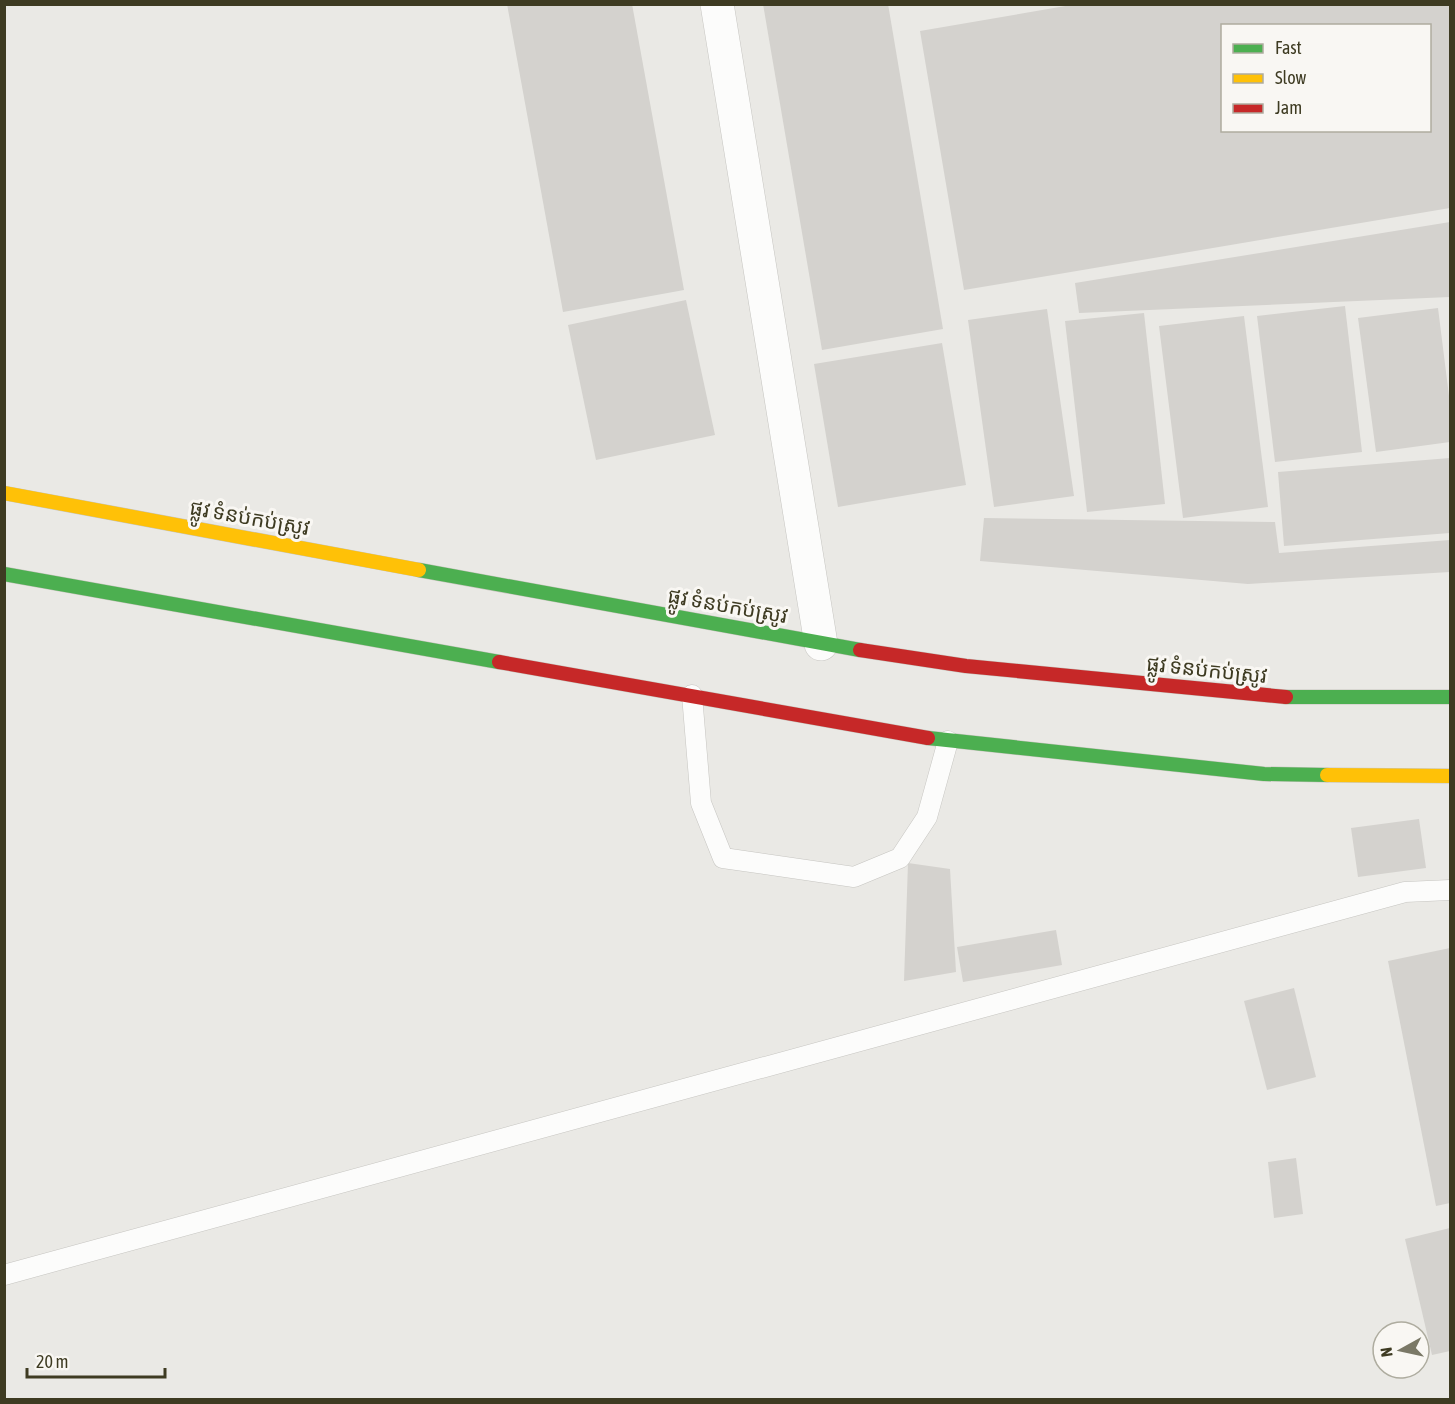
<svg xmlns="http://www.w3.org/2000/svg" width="1455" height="1404" font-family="'Asap Condensed','Noto Sans Khmer',sans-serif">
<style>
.building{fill:#d4d2ce;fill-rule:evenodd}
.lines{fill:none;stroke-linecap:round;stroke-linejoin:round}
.lane-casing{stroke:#c6c5c1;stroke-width:21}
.street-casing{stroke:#c6c5c1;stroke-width:34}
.fast-casing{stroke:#c6c5bd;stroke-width:15}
.slow-casing{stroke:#c6c5bd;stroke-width:15}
.jam-casing{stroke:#c6c5bd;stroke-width:15}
.lane{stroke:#fcfcfb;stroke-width:20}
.street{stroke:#fcfcfb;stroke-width:33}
.fast{stroke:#4caf50;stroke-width:14}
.slow{stroke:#ffc107;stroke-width:14}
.jam{stroke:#c62828;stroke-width:14}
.labels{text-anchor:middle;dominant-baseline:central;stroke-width:6;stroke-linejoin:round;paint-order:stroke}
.street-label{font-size:21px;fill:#3e3b22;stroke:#f9f7f3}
</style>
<rect width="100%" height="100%" fill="#eae9e5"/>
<!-- building -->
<g class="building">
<polygon points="507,4 632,4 684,290 563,312"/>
<polygon points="763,4 888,4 943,329 822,350"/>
<path d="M1077,4h373v204l-486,82 -44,-259zM1222,26h208v104h-208z"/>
<polygon points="1450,222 1450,297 1079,313 1075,283"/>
<polygon points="686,300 715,435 596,460 568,325"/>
<polygon points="1345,306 1362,452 1275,462 1257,316"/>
<polygon points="1438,308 1450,404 1450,442 1376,452 1358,318"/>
<polygon points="1047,309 1074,496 994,507 968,320"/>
<polygon points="1144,313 1165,504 1087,512 1065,321"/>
<polygon points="1244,316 1268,507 1183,518 1159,326"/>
<polygon points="942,343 966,485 838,507 814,364"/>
<polygon points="1450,458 1450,533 1284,546 1278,472"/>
<polygon points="984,518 1275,522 1279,553 1450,540 1450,572 1248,584 980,561"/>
<polygon points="1419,819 1426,868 1358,877 1351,828"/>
<polygon points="908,863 950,869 956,972 904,981"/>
<polygon points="1056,930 1062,965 963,982 957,947"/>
<polygon points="1450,948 1450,1203 1436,1206 1388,961"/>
<polygon points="1294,988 1316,1077 1267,1090 1244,1001"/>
<polygon points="1296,1158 1303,1214 1274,1218 1268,1162"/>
<polygon points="1450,1228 1450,1351 1432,1355 1405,1239"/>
</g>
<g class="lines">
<!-- lane casing -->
<g class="lane-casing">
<g id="lane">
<polyline points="692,695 701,803 723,858 854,877 900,858 927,817 948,741"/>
<polyline points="4,1275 1405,892 1450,890"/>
</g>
</g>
<!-- street casing -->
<g class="street-casing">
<polyline id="street" points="717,4 821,644"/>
</g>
<!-- fast casing -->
<g class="fast-casing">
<g id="fast">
<polyline points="419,570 860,650"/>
<polyline points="4,574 499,662"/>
<polyline points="1286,697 1450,697"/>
<polyline points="928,738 1264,774 1327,775"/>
</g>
</g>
<!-- slow casing -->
<g class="slow-casing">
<g id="slow">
<polyline points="4,493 419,570"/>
<polyline points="1327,775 1450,776"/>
</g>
</g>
<!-- jam casing -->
<g class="jam-casing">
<g id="jam">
<polyline points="860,650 966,666 1286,697"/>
<polyline points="499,662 928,738"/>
</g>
</g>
<!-- lane -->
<use href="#lane" class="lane"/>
<!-- street -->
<use href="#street" class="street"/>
<!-- fast -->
<use href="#fast" class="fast"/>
<!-- slow -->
<use href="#slow" class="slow"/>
<!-- jam -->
<use href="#jam" class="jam"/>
</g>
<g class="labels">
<!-- street labels -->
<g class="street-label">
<text transform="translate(250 517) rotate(10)">ផ្លូវ ទំនប់កប់ស្រូវ</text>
<text transform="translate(728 605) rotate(10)">ផ្លូវ ទំនប់កប់ស្រូវ</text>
<text transform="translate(1207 669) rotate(6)">ផ្លូវ ទំនប់កប់ស្រូវ</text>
</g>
</g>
<!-- border -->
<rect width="1455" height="1404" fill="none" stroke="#3e3b22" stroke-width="12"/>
<!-- legend -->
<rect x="1221" y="24" width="210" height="108" fill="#f9f7f3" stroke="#aeac9f" stroke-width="1.5"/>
<rect x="1233" y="44" width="30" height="9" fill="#4caf50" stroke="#aeac9f" stroke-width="1.5"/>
<text x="1275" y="54" font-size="18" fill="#3e3b22">Fast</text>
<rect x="1233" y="74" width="30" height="9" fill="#ffc107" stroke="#aeac9f" stroke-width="1.5"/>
<text x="1275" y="84" font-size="18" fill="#3e3b22">Slow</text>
<rect x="1233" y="104" width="30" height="9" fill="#c62828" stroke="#aeac9f" stroke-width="1.5"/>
<text x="1275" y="114" font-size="18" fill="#3e3b22">Jam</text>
<!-- north arrow -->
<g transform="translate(1401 1350) rotate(262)"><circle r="28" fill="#f9f7f3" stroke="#aeac9f" stroke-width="1.5"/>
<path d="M0-4.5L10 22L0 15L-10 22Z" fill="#7a7866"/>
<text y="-9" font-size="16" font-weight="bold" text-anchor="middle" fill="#3e3b22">N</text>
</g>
<!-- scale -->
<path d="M27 1368v9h138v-9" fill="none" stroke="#3e3b22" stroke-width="3"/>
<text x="36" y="1368" font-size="18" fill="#3e3b22" stroke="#f9f7f3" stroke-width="4.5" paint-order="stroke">20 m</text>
</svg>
